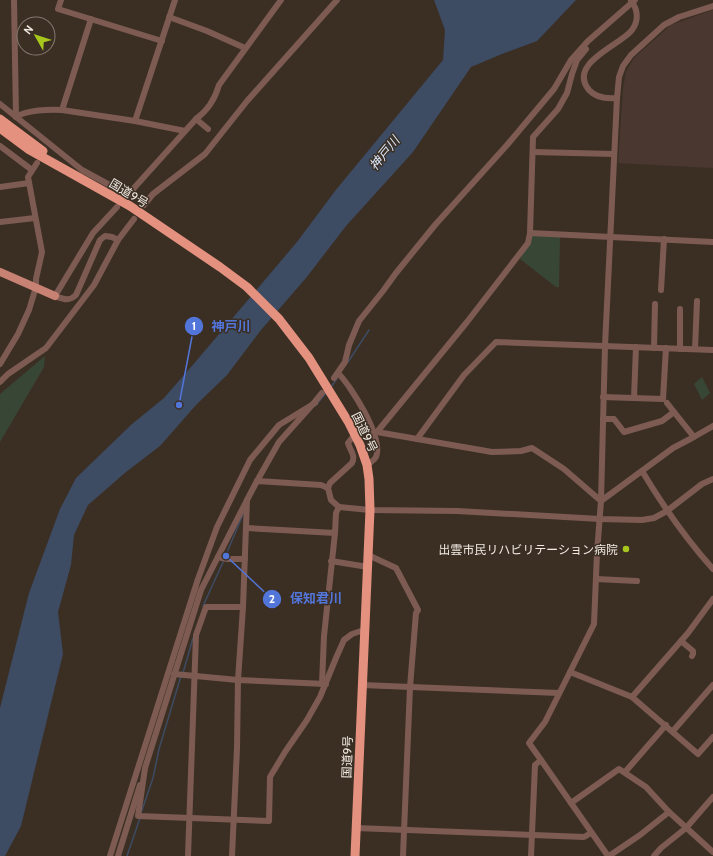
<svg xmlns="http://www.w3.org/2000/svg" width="713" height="856" font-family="Cabin,'Noto Sans JP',sans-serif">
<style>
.industrial{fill:#4a3830}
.green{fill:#384636}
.water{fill:#3d4b63}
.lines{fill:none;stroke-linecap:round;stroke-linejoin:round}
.stream{stroke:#3d4b63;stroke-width:1.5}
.minor{stroke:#7d5b53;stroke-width:6}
.major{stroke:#c78273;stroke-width:8}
.highway{stroke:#e4917f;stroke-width:9}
.poi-dot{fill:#a8c71c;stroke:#3b2f24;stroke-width:1.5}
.labels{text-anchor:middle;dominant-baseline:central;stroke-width:3;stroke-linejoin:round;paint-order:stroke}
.street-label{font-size:12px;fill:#f1e9e2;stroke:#3b2f24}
.poi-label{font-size:12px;fill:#f1e9e2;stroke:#3b2f24;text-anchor:end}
.water-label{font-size:13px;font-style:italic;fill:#d9e5f9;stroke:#3b2f24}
.leader{fill:none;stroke:#5275da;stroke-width:1.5}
.callout-dot{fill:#5275da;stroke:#3b2f24;stroke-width:1.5}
.mark-label{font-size:12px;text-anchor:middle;font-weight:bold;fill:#fff}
.callout-label{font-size:13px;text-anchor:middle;font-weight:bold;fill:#5275da;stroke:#3b2f24;stroke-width:3;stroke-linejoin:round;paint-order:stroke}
</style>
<rect width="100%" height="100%" fill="#3b2f24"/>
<!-- industrial -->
<polygon class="industrial" points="713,10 713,168 618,163 623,89 626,72 634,58 671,25"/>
<!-- green -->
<g class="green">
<polygon points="532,236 560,236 559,287 556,287 520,259"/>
<polygon points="45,356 44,367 0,442 0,394"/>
<polygon points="702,377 710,393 702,400 694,384"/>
</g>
<!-- water -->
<polygon class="water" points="434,0 576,0 537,41 502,54 471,67 413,152 346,226 306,278 261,330 227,375 196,405 160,446 126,472 88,505 74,535 71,565 58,612 63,654 21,826 5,856 0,856 0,708 29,593 60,509 76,478 132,424 164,398 197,360 297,242 335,191 443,60 445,30"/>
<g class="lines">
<!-- stream -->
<g class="stream">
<polyline points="348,362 369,330"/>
<polyline points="331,387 338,377"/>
<polyline points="317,404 326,393"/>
<polyline points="225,557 244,512"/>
<polyline points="203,606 224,560"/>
<polyline points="183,673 193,638"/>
<polyline points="141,813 153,778 159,749 181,676"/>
<polyline points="127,856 140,818"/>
</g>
<!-- minor -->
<g class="minor">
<polyline points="14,0 16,117"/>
<polyline points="61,0 58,9 162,41"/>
<polyline points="169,17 207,31 245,48"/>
<path d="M617,98c-11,1 -21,0 -28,-8 -22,-27 32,-45 43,-60 7,-9 6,-21 -1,-29"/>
<polyline points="0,104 82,170 128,195"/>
<polyline points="62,110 91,19"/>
<path d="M16,117c10,-7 34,-8 46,-7l73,11 50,10"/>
<polyline points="196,119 208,129"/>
<polyline points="135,121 175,0"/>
<polyline points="0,146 32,170"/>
<polyline points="533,152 614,154"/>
<polyline points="0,187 29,183"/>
<path d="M126,197l70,-78c11,-8 19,-20 23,-34l62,-85"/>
<polyline points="144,205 153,194 205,154 247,101 337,0"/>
<path d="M117,207l-24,26 -38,63c8,3 14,6 21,-1l24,-55 5,-4 7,1 6,3"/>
<polyline points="0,222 35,218"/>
<polyline points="530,233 713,242"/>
<polyline points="661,290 664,239"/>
<polyline points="654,348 655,304"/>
<polyline points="680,349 680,309"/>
<polyline points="695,349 697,301"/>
<polyline points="0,364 18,334 29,310 36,287 36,279 42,252 28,177 37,163"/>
<path d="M338,373c13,13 46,65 38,84 -2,4 -6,5 -9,8"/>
<polyline points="334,378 345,362 349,345 359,321 383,291 396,273 435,225 507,145 554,89 571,60 588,41 635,0"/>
<polyline points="0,382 8,374 46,348 94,285 118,240 134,219"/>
<polyline points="603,397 663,399 666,348"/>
<polyline points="634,398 636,347"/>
<polyline points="674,412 694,437"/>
<polyline points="603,419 614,419 624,432 662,421 674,412 667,403"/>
<polyline points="377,432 492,452 521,451 532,448 564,469 601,501 673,448 692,438 713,426"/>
<polyline points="361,433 371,427"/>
<polyline points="374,433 377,432 467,322 528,243 530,233 533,137 558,109 567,93 572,74 577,60 586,49"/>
<path d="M352,438l-4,5c2,8 8,12 4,20l-22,20 -2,5 3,12 8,7 31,3 87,1 143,8 42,1 12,-2 13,-7 35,-27 11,-5"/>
<polyline points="417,439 464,375 496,342 713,350"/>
<path d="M642,471c21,35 44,68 71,98"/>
<polyline points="257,481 279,442 313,404 322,393"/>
<polyline points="247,500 201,590 145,768 138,816 269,821 270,777 285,752 307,720 320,697 336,658 344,640 352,634 364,630"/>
<polyline points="247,528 335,533 336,513 339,507"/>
<polyline points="368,555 396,568 418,610 416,613 410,687 403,856"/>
<polyline points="218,557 227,559 245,559"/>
<polyline points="331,561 368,567"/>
<polyline points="596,579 637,581"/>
<polyline points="681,641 693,651 693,654 692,656"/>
<polyline points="570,672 632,697 698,754 713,737"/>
<polyline points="174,674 238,680 326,684"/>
<polyline points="322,684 324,636 335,533"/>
<polyline points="362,685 559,693"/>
<polyline points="632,697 688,633 713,599"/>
<polyline points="673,731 713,685"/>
<polyline points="625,772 666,725"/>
<polyline points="571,803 619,769 646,787 669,812 713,852"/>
<polyline points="356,828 584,837 591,833"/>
<polyline points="110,856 198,579 217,527 250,460 279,425 315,403"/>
<polyline points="118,856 140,785"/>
<polyline points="188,856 196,635 206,607 243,607"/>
<polyline points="232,856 237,748 238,680 243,607 247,500 257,481 321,485 328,488"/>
<polyline points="531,856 535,765 541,760"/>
<polyline points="608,856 541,760 529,743 545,722 594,624 597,553 601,501 605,346 617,98 619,77 623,66 631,55 664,25 679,17 713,6"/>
<polyline points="609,856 640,835 669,812"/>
<polyline points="654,856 661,848 686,828 713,797"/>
</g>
<!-- major -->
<polyline class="major" points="0,272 55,296"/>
<!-- highway -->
<g class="highway">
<polyline points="0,119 43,151"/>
<polyline points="0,128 28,149 130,206 220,267 247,287 279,319 309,358 349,423 360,445 367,465 369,479 370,510 355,856"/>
</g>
</g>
<!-- markers -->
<circle class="poi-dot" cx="626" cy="549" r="4"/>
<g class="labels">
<!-- street labels -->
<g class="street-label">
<text transform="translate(129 193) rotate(31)">国道9号</text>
<text transform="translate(365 432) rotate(64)">国道9号</text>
<text transform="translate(347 757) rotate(-88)">国道9号</text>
</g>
<!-- poi labels -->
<g class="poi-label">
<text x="618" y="549">出雲市民リハビリテーション病院</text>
</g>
<!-- water labels -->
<g class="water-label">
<text transform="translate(384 153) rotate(-51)">神戸川</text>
</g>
</g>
<!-- callouts -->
<path class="leader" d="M179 405L194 326M226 556L272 599"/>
<g class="callout-dot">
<circle cx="179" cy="405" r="4"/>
<circle cx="226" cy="556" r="4"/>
<circle cx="194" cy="326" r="10"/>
<circle cx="272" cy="599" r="10"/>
</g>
<g class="mark-label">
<text x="194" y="330">1</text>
<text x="272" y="603">2</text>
</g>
<g class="callout-label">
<text x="231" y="331">神戸川</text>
<text x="316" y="603">保知君川</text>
</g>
<!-- north arrow -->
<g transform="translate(36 36) rotate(309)"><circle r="19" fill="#3b2f24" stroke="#847970"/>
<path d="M0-3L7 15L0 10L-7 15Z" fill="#a8c71c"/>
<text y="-6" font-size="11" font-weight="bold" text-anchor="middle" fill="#f1e9e2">N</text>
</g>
</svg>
